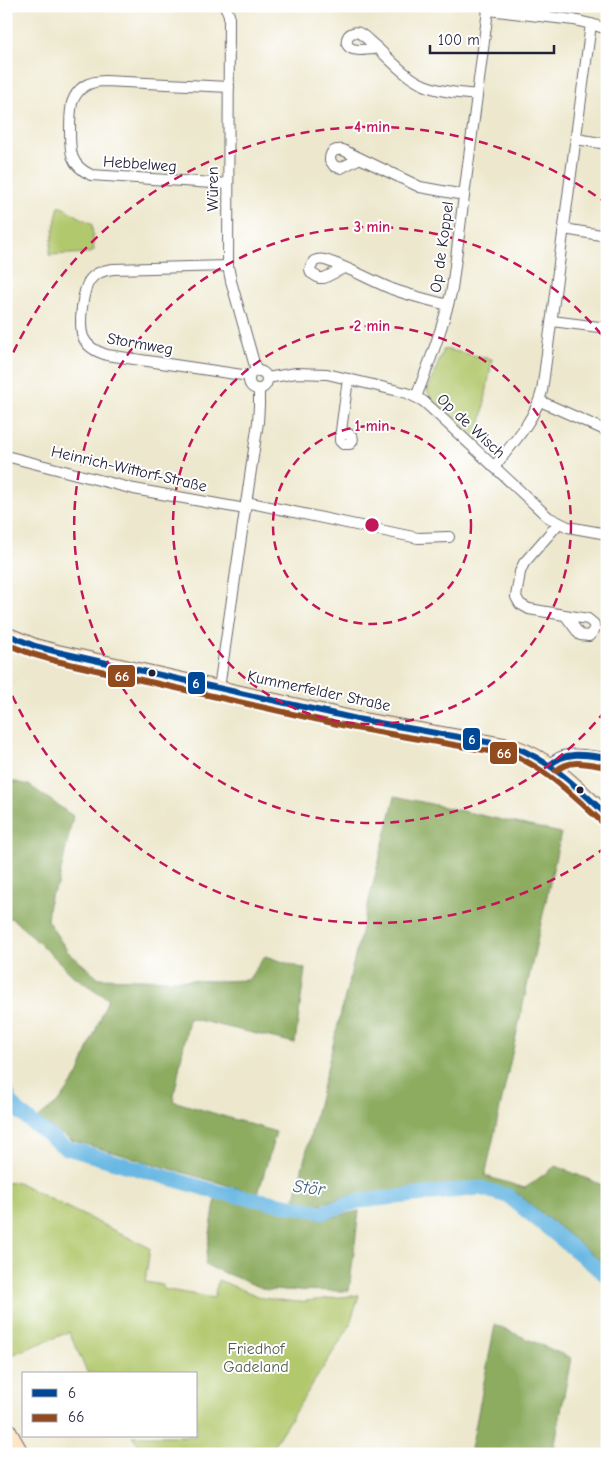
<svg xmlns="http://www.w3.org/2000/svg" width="613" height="1460" font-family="'Comic Neue',sans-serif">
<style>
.green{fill:#b2c86d;stroke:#6a7554}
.forest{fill:#8dac60;stroke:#58674e}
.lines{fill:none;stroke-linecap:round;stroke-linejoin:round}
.river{stroke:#69b8e3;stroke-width:15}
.street-casing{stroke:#69676e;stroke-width:12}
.secondary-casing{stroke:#69676e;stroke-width:16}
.street{stroke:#fff;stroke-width:10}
.secondary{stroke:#fde5c5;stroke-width:14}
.bus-1-casing{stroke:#fff;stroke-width:10}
.bus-2-casing{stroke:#fff;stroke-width:10}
.bus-1{stroke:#004996;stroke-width:6}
.bus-2{stroke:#914b1e;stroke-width:6}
.ring{fill:none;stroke:#c2185b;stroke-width:2.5;stroke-dasharray:9 6}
.bus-dot{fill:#22223b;stroke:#fff;stroke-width:2}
.labels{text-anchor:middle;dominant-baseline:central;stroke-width:4;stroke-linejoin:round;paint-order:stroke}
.street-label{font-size:16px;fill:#22223b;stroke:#fff}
.park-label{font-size:16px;fill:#545c4c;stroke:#fff}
.water-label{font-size:18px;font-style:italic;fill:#3e5e7e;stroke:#fff}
.centre{fill:#c2185b;stroke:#fff;stroke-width:2.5}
.ring-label{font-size:15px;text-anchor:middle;font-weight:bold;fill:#c2185b;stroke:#fff;stroke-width:4;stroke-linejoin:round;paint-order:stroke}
.line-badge{stroke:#fff;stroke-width:2}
.badge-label{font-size:14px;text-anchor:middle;font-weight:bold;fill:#fff}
</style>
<rect width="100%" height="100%" fill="#fff"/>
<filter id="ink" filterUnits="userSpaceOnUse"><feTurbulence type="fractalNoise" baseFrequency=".02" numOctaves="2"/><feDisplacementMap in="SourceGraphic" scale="10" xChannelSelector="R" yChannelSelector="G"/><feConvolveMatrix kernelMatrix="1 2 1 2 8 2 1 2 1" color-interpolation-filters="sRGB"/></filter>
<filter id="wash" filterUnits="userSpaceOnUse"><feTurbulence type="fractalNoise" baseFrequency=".0096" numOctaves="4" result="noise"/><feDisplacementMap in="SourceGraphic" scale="20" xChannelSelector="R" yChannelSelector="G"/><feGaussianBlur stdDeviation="1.12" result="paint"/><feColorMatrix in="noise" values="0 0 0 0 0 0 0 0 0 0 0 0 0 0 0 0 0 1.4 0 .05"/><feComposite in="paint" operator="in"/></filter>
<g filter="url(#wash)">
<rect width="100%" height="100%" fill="#ede8cd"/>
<!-- green -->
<g class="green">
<polygon points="60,206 92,224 94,251 90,253 49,255 58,209"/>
<polygon points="444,349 492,359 478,442 432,400 427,391"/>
<polygon points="18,1182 42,1195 150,1248 145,1282 163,1285 163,1289 214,1298 218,1280 263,1298 297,1302 359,1295 349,1327 268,1454 151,1454 139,1445 132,1436 196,1436 196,1374 88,1374 69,1332 6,1357 6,1183"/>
</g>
<!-- forest -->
<g class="forest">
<polygon points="11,781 29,785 73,816 58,885 50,896 47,920 68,952 99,978 219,981 248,980 265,956 305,969 295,1043 189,1018 173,1101 276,1132 258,1194 71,1140 37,1119 60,1101 78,1075 108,999 72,975 52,955 13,919 6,917 6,787"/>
<polygon points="395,796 561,833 485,1176 525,1188 556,1166 607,1187 607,1266 518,1194 483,1184 353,1195 316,1205 294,1201"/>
<polygon points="216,1196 323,1219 359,1211 349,1291 267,1290 205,1265"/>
<polygon points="495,1325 571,1358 553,1454 470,1454"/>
</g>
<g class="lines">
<!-- river -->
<polyline class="river" points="6,1092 13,1106 31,1122 64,1147 217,1192 323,1212 358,1201 480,1188 508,1196 607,1276"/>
</g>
</g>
<g filter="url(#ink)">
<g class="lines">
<!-- street casing -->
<g class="street-casing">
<g id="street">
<polyline points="224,6 226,8 229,15 228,266 231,281 256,370"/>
<path d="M484,6l4,4 86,10 17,4 -49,367c-7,29 -30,53 -48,76"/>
<polyline points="591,24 607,29"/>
<path d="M378,48c-8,1 -34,7 -31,-9 1,-5 7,-8 12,-6 5,2 10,8 15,12 15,13 31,32 50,40 16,7 36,8 53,10"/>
<polyline points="576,139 607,144"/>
<path d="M360,158l-19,10 -7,-2 -4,-6c0,-9 5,-11 13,-10l77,37 44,8"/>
<path d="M228,184l-137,-9c-21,-10 -21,-23 -21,-44 0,-9 0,-19 2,-28 5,-15 16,-22 33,-22l124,6"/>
<polyline points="564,229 607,236"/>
<path d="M228,266l-115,3c-25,3 -28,16 -31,38 -3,25 -2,40 25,48l142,21"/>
<path d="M344,268l-20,10h-5l-8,-5 -1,-4 4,-8c4,-2 7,-2 11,-1 23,7 45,20 67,29 19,7 37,11 56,16"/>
<polyline points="552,321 607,328"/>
<circle cx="258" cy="380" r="9"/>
<polyline points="267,378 296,373 327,374 407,393 423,401 431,408 548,517 568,527 607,534"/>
<path d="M416,397c14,-36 27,-70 36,-108l36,-279"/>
<polyline points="540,401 607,431"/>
<path d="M341,432c6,1 17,4 9,12h-7l-3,-3v-3l8,-59"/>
<polyline points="6,456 134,489 245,509"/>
<polyline points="246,502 418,538 449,537"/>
<polyline points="559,523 524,563 520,572 516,597 520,604 529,609 588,619 594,624 594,630 589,636 580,635 565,615"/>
<polyline points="219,688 258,422 259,405 259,389"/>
<path d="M550,765c14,-17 37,-9 57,-7"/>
</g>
</g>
<!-- secondary casing -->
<g class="secondary-casing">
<g id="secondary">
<path d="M6,634l29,12 23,6 299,67 158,28c37,12 64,43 92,68"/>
<polyline points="6,1426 22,1454"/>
</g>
</g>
<!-- street -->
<use href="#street" class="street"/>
<!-- secondary -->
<use href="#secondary" class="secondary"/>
<!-- bus-1 casing -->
<g class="bus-1-casing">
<g id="bus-1">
<path d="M6,634l29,12 23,6 299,67 158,28c37,15 63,41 92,68"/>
<path d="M550,765c16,-15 36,-10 57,-7"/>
</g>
</g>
<!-- bus-2 casing -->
<g class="bus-2-casing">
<g id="bus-2">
<path d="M6,644l26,10 24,7 299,67 158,27c35,15 60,41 88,66"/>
<path d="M556,771c14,-13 33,-7 50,-4"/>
</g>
</g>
<!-- bus-1 -->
<use href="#bus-1" class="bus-1"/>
<!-- bus-2 -->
<use href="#bus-2" class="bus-2"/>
</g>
</g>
<!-- distance rings -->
<g class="ring">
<circle cx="372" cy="525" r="99"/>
<circle cx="372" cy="525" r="199"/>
<path d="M605 711A298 298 0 1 1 605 339"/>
<path d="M606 847A398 398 0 0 1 7 684M7 366A398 398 0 0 1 606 203"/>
</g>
<!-- markers -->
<g class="bus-dot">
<circle cx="152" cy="673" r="4.5"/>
<circle cx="580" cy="790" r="4.5"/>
</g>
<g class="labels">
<!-- street labels -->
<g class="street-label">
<text transform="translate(140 164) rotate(4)">Hebbelweg</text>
<text transform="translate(213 189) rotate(-90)">Würen</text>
<text transform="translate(442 247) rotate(-82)">Op de Koppel</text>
<text transform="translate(140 344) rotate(10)">Stormweg</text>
<text transform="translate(471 426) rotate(43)">Op de Wisch</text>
<text transform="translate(129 469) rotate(13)">Heinrich-Wittorf-Straße</text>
<text transform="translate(319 691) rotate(12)">Kummerfelder Straße</text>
</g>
<!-- park labels -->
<g class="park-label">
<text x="256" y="1349">Friedhof<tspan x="256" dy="18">Gadeland</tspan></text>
</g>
<!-- water labels -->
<g class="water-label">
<text transform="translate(309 1188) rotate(6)">Stör</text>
</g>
</g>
<circle cx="372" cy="525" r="8" class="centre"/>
<g class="ring-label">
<text x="372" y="132">4 min</text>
<text x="372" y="232">3 min</text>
<text x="372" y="331">2 min</text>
<text x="372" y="431">1 min</text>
</g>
<g class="line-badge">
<rect x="107" y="664" width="29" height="24" rx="5" fill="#914b1e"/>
<rect x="187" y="671" width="19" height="24" rx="5" fill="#004996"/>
<rect x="462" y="727" width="19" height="24" rx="5" fill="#004996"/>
<rect x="489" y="741" width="29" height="24" rx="5" fill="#914b1e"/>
</g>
<g class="badge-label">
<text x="122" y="681">66</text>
<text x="196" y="688">6</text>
<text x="472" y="744">6</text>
<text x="504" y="758">66</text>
</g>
<!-- margin -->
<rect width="613" height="1460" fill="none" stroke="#fff" stroke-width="25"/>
<!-- legend -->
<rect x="22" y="1372" width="175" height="65" fill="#ffffff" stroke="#a7a7b1"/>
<rect x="32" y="1389" width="25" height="8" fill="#004996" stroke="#a7a7b1"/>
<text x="68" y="1398" font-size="15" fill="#22223b">6</text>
<rect x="32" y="1414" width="25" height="8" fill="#914b1e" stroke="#a7a7b1"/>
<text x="68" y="1422" font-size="15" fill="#22223b">66</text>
<!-- scale -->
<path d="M430 45v8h124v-8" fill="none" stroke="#22223b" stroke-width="2.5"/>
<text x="438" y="45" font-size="15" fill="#22223b" stroke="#ffffff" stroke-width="4" paint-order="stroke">100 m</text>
</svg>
